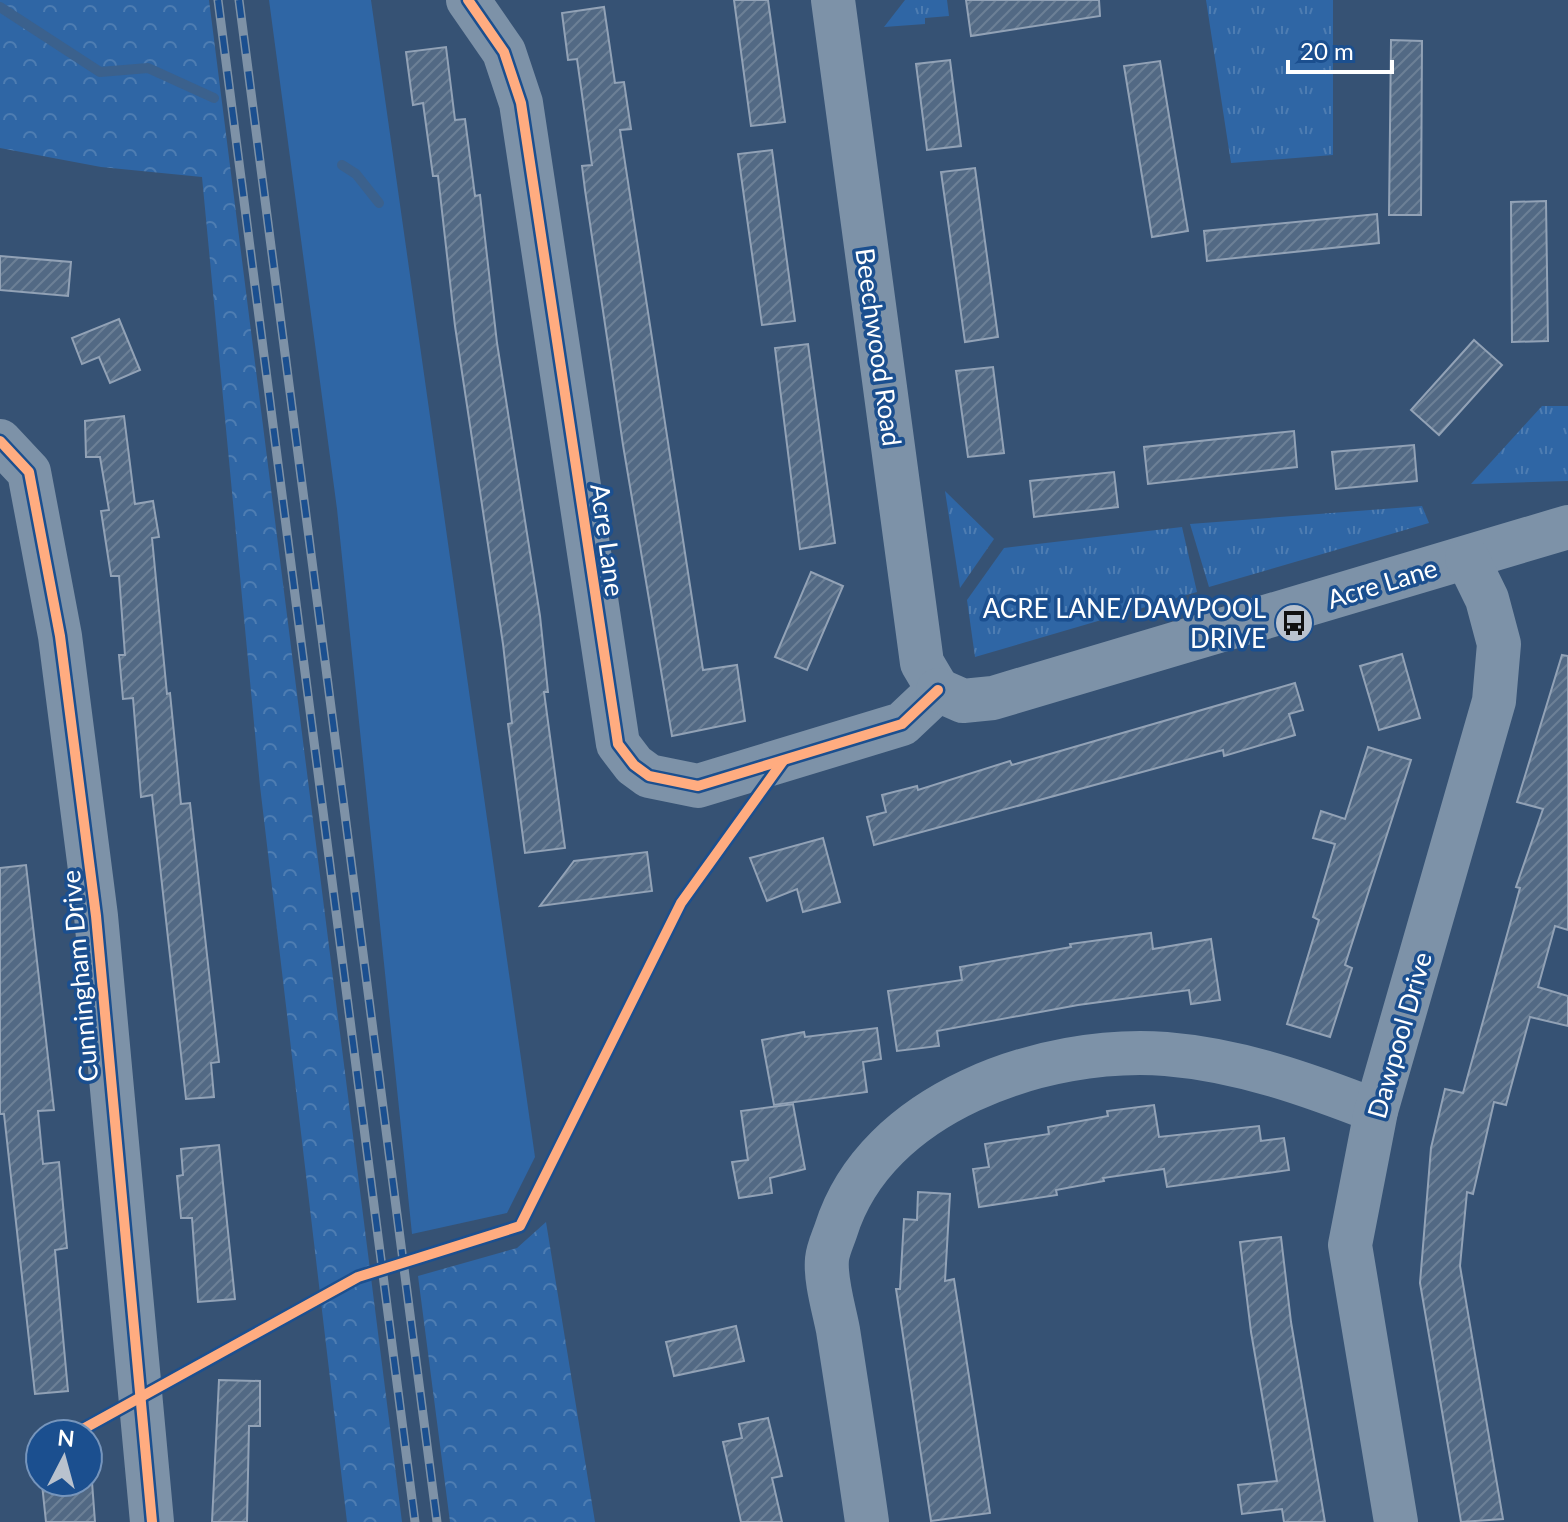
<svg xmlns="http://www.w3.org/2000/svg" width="1568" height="1522" font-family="Lato,sans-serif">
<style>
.grass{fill:url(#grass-tufts)}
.forest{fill:url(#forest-crowns)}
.green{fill:#2f66a5}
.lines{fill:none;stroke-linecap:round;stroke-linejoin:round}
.stream{stroke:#3b618d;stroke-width:10}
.building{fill:url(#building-hatch);stroke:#92a2b6;stroke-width:2}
.minor{stroke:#7d92a8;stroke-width:44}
.rail-casing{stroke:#7e92a7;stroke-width:9}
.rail{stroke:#1b4f8f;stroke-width:6;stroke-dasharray:18;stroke-linecap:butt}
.cycleway-casing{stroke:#1b4f8f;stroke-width:15}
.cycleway{stroke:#ffac80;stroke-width:10}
.labels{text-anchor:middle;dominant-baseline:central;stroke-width:7;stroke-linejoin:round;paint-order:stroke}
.street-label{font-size:26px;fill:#fff;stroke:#1b4f8f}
.poi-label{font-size:26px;fill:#fff;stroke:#1b4f8f;text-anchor:end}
</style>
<defs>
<pattern id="grass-tufts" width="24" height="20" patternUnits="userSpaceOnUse" patternTransform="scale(2)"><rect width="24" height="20" fill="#2f66a5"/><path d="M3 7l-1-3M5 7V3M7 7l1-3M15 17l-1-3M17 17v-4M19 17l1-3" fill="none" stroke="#4e7db2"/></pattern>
<pattern id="forest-crowns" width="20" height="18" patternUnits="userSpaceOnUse" patternTransform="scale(2)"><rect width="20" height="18" fill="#2f66a5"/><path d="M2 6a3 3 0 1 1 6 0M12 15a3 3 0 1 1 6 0" fill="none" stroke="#4e7db2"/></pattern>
<pattern id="building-hatch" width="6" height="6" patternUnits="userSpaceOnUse" patternTransform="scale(2)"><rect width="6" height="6" fill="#526984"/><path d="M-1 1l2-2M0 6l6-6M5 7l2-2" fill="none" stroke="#6c8096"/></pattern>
</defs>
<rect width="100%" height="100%" fill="#365274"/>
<!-- grass -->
<g class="grass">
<polygon points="905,0 947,0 949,16 925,18 925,24 884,27"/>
<polygon points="1206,0 1333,0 1333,155 1231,163"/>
<polygon points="1542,406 1568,406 1568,481 1471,484"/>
<polygon points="945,491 994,539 960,588"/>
<polygon points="1422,506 1429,523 1209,587 1190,524"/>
<polygon points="1182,527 1197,592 975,657 967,600 1004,548"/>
</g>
<!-- forest -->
<g class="forest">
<polygon points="0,0 209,0 402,1522 347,1522 260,786 202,177 101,167 0,148"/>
<polygon points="546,1222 595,1522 450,1522 418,1276 517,1248"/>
</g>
<!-- green -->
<polygon class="green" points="269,0 371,0 535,1157 507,1213 412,1234 337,509"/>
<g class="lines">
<!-- stream -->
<g class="stream">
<polyline points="0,7 100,72 148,68 214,98"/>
<polyline points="342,165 356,174 379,203"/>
</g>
</g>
<!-- building -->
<g class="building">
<polygon points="734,0 768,0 785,122 751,126"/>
<polygon points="966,0 1099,0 1100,16 971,36"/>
<polygon points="604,7 615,83 624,82 631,129 620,130 703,670 737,665 745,721 672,736 623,445 585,190 582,166 592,165 577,59 568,60 562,13"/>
<polygon points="1391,40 1422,41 1421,215 1389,215"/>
<polygon points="446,47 455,120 465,119 475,196 480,195 497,343 540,616 548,692 544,692 565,848 525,853 508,724 512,723 503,644 455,326 438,176 433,176 423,103 413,105 406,52"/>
<polygon points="950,60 961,146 927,150 916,64"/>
<polygon points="1160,61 1188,231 1152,237 1124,66"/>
<polygon points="772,150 795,321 762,325 738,154"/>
<polygon points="975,168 998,337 965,342 941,172"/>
<polygon points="1546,201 1548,341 1512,342 1511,202"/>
<polygon points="1377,214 1379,243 1207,261 1204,231"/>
<polygon points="0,256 71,262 68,296 0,290"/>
<polygon points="119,319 140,370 110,383 99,357 82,364 72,338"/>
<polygon points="1474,340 1502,365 1439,435 1411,410"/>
<polygon points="808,344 835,543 800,549 775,348"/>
<polygon points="993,367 1004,453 968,457 956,371"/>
<polygon points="124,416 135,504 153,501 159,537 152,538 167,694 170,693 181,804 190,803 219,1062 211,1063 214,1097 186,1099 152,795 141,797 133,698 123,699 119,655 125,655 119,576 111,576 101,511 109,510 100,457 86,457 85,421"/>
<polygon points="1294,431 1297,467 1148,484 1144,447"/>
<polygon points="1414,445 1417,481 1336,489 1332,452"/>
<polygon points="1114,472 1118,507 1034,517 1030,481"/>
<polygon points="811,572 843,586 807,670 775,657"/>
<polygon points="1402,654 1420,718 1379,730 1360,666"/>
<polygon points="1562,655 1568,656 1568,930 1555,926 1538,987 1568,996 1568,1026 1530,1017 1506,1105 1494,1102 1473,1194 1467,1192 1460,1266 1503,1519 1461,1522 1420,1283 1431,1148 1445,1089 1463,1093 1520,888 1516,887 1543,809 1517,802"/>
<polygon points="1295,683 1303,710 1289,714 1295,735 1224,756 1223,750 874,845 867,817 886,812 882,795 917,786 918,790 1010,761 1012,765"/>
<polygon points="1368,747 1411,760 1345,965 1352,968 1330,1037 1287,1024 1319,920 1313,917 1335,844 1313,838 1317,824 1321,811 1345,819"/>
<polygon points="823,838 840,902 803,912 797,889 767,901 750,858"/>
<polygon points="647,852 652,891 540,906 574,861"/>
<polygon points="26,865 54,1110 38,1111 43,1164 59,1162 67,1248 55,1250 68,1391 35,1394 4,1114 0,1114 0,868"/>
<polygon points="1151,933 1153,949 1211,939 1220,1000 1191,1004 1189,990 1078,1005 937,1031 939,1046 897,1051 888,991 962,980 960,967 1071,947 1070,944"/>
<polygon points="877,1028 881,1059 863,1062 867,1092 774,1105 762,1040 804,1032 805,1037"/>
<polygon points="793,1104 805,1169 770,1178 772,1193 739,1198 732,1162 748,1160 741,1111"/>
<polygon points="1154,1105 1159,1137 1259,1126 1261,1141 1284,1138 1289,1170 1167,1187 1164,1169 1103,1178 1104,1181 1056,1190 1057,1195 979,1207 973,1169 989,1167 985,1144 1049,1134 1048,1127 1108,1116 1107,1111"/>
<polygon points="219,1145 235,1299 198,1302 192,1218 181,1218 177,1176 183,1175 181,1149"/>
<polygon points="918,1192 950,1194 945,1281 954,1279 990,1513 931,1521 896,1289 900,1289 904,1219 917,1220"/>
<polygon points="1281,1237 1291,1322 1325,1522 1284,1522 1282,1509 1242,1514 1238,1485 1277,1481 1251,1332 1240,1242"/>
<polygon points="736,1326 744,1361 674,1376 666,1342"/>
<polygon points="219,1380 260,1381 260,1426 249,1426 247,1522 212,1522"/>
<polygon points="768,1418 782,1476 772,1478 782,1522 741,1522 723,1442 742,1438 739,1424"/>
<polygon points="92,1482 95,1522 46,1522 42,1484"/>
</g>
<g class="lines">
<!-- minor -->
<g class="minor">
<polyline points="468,0 504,52 521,103 618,744 634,765 649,776 698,786 902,724 938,690"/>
<polyline points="833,0 922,663 938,690"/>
<polyline points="0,441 29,472 60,636 96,916 152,1522"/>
<polyline points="938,690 963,701 993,698 1568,527"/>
<path d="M867,1522c-9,-64 -19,-128 -29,-192 -4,-21 -13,-50 -11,-71 1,-10 6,-20 9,-29 40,-128 208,-185 330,-176 73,6 141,30 210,57"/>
<polyline points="1396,1522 1350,1245 1376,1111 1494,701 1499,644 1487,599 1467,558"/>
</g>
<!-- rail casing -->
<g class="rail-casing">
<g id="rail">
<polyline points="218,0 415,1522"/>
<polyline points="239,0 437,1522"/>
</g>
</g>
<!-- rail -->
<use href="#rail" class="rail"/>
<!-- cycleway casing -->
<g class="cycleway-casing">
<g id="cycleway">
<polyline points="468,0 504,52 521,103 618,744 634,765 649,776 698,786 902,724 938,690"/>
<polyline points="0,441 29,472 60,636 96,916 152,1522"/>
<polyline points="74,1434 358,1277 520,1226 681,903 783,761"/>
</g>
</g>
<!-- cycleway -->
<use href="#cycleway" class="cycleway"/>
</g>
<!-- icons -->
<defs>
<g id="bus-disc" transform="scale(2)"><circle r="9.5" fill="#b9c2ce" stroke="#1b4f8f"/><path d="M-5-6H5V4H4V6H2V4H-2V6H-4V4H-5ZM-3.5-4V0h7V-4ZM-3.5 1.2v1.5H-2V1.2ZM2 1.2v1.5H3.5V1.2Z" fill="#111"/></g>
</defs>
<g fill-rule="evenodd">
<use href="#bus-disc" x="1294" y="623"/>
</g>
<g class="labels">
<!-- street labels -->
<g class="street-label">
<text transform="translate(879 347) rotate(82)">Beechwood Road</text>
<text transform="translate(608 540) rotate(82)">Acre Lane</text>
<text transform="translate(1382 583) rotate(-17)">Acre Lane</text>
<text transform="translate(79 976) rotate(-95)">Cunningham Drive</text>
<text transform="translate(1399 1035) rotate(-74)">Dawpool Drive</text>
</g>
<!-- poi labels -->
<g class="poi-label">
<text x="1266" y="608">ACRE LANE/DAWPOOL<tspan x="1266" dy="30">DRIVE</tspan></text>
</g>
</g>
<!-- north arrow -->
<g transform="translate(64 1458) rotate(6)"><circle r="38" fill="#1b4f8f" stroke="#7695bc" stroke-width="2"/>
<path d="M0-6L14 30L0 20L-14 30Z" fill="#b9c2ce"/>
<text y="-12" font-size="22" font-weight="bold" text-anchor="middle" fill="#ffffff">N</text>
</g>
<!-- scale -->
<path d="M1288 60v12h104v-12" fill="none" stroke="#ffffff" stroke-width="4"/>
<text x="1300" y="60" font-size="24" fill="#ffffff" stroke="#1b4f8f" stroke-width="6" paint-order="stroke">20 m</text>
</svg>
